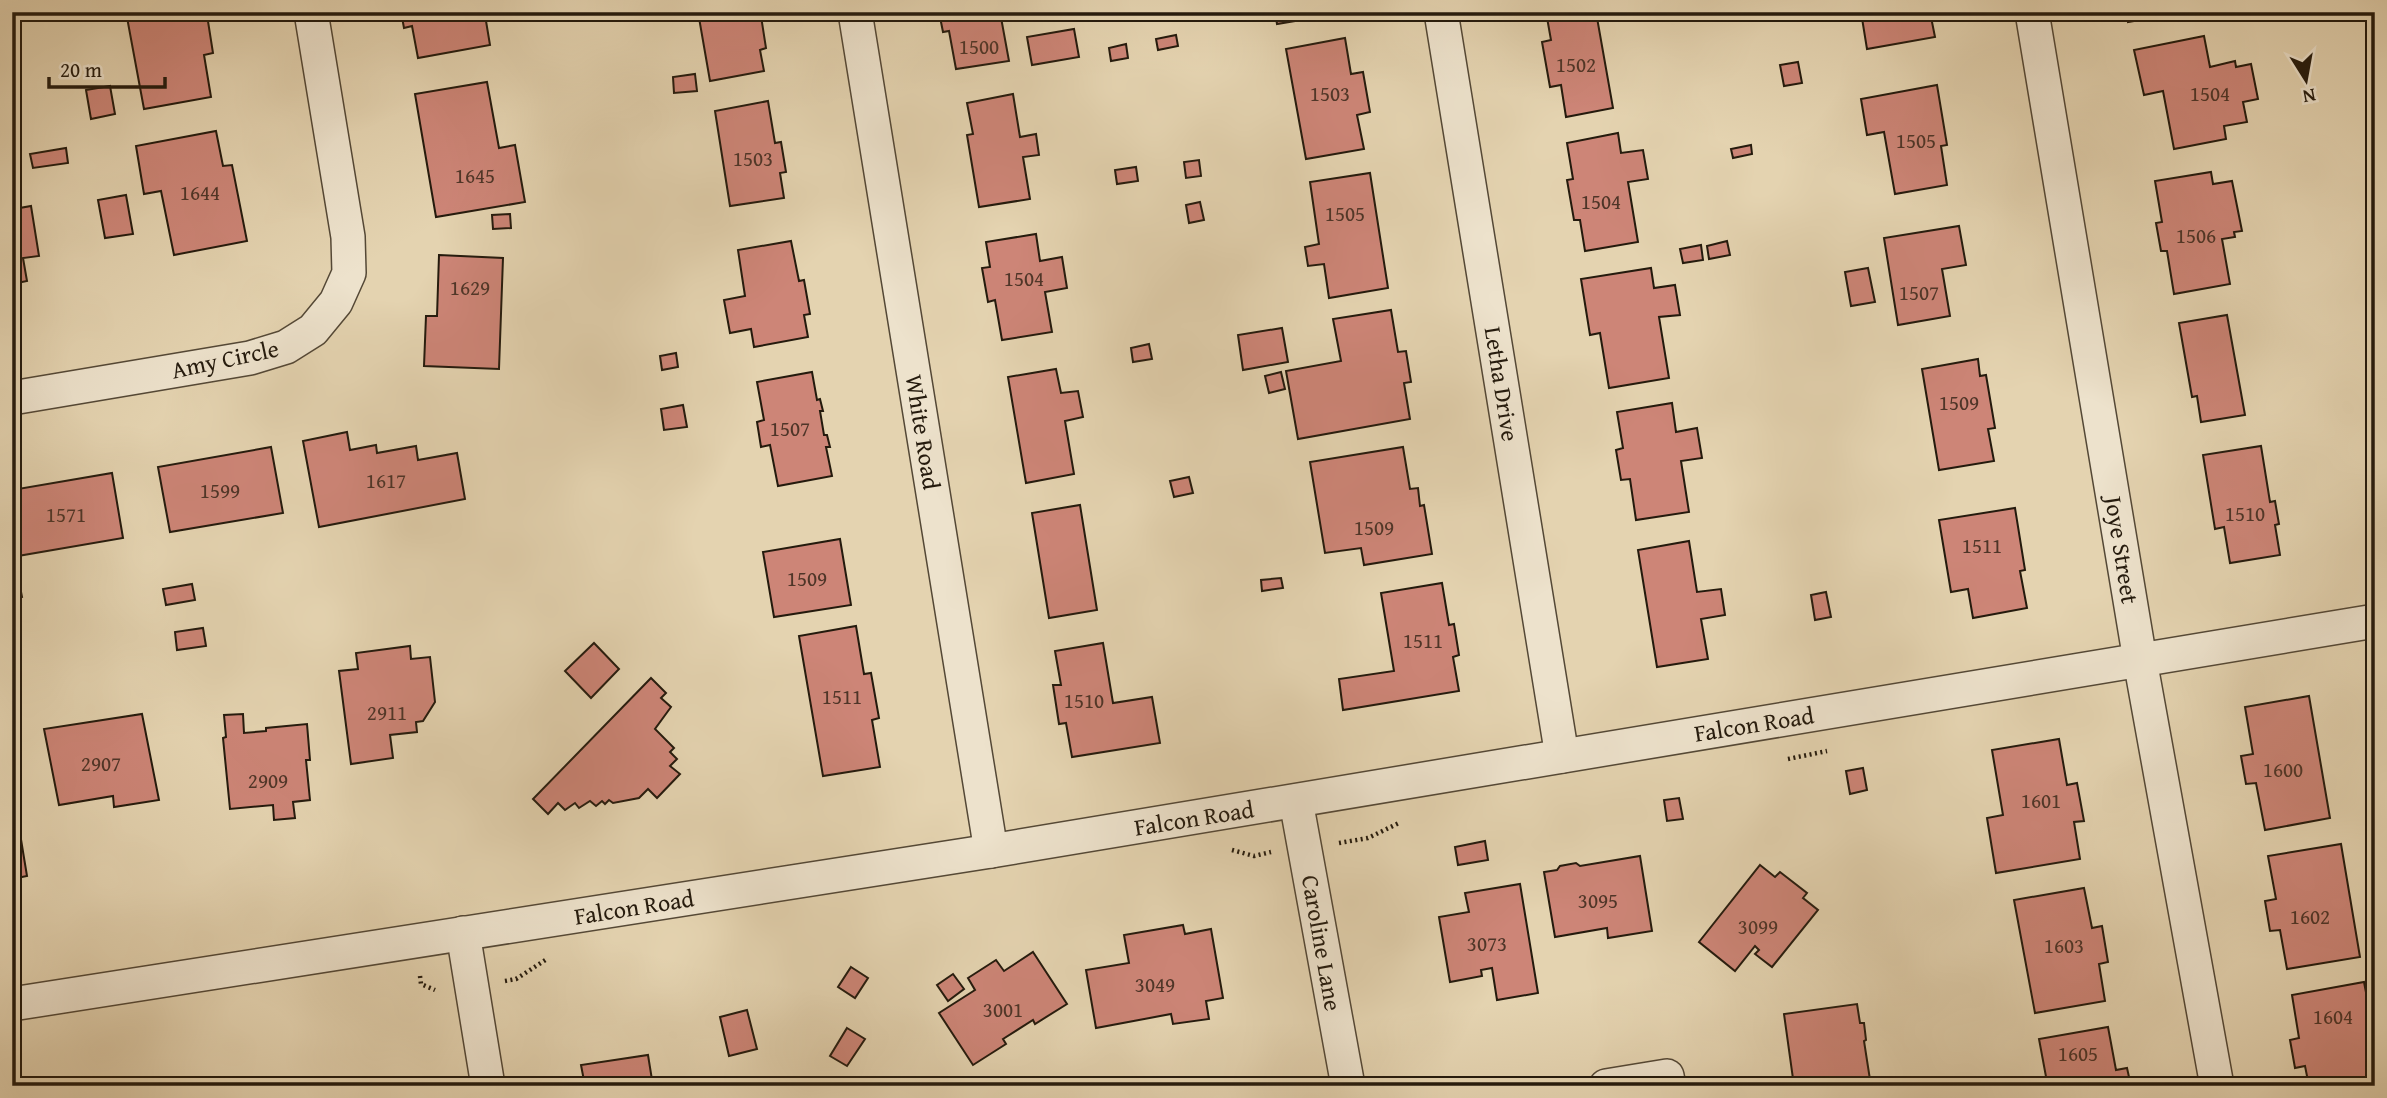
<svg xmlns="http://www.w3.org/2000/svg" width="2387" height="1098" font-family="'Gentium Book Plus',serif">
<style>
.building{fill:#cd8577;stroke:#241a0d;stroke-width:2}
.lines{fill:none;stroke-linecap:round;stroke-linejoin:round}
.minor-casing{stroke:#544836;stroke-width:36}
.path{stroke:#241a0d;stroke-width:4.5;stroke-dasharray:2 3.5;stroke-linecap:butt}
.minor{stroke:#ede2cc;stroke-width:33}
.labels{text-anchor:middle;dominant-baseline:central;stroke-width:5;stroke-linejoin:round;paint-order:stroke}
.number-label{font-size:21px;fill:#4e3528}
.street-label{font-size:24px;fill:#241a0d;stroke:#ede2cc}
</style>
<rect width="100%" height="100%" fill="#e4d3b0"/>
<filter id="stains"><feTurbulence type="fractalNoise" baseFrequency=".00286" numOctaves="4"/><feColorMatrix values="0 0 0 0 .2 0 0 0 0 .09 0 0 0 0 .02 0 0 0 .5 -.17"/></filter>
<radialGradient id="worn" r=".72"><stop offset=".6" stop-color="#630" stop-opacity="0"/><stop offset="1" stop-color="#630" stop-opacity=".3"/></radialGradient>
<!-- building -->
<g class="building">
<polygon points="126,12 195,12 196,17 207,15 213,53 204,55 211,97 144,109"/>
<polygon points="401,12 496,12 497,19 486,21 490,45 418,58 412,26 404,28"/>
<polygon points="698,12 753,12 754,17 761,16 766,48 760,50 764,71 710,81"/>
<polygon points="939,12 1000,12 1009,61 956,69 949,31 943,32"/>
<polygon points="1275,12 1343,12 1343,13 1277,24"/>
<polygon points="1546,12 1596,12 1613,108 1566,117 1561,85 1550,87 1542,42 1551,40"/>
<polygon points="1861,12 1930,12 1935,37 1867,49"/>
<polygon points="2126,12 2184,12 2128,22"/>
<polygon points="1074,29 1079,57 1032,65 1027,37"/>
<polygon points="1176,35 1178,46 1158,50 1156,39"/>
<polygon points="2204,36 2210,67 2235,61 2236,67 2251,64 2258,99 2243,102 2247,122 2224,126 2226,139 2174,149 2163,91 2144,95 2134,50"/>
<polygon points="1345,38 1351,74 1363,72 1370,112 1357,115 1364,149 1306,159 1286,49"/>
<polygon points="1126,44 1128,58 1111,61 1109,48"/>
<polygon points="12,62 14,62 19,94 12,95"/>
<polygon points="1798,62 1802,83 1784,86 1780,65"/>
<polygon points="695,74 697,91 674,93 673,77"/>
<polygon points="487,82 499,148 515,145 525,202 436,217 415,94"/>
<polygon points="1937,85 1947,145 1941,146 1947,185 1895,194 1884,132 1867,135 1861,99"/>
<polygon points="110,86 115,114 91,119 86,90"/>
<polygon points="1013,94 1020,137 1036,134 1039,155 1023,157 1030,199 979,207 967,135 973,134 967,103"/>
<polygon points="768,101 775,143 781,142 786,172 780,173 784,198 730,206 715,111"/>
<polygon points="216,131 223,166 232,165 247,241 174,255 161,191 144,194 136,146"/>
<polygon points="1618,133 1621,153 1643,150 1648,179 1628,182 1638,242 1585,251 1580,220 1574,220 1567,180 1573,179 1567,143"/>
<polygon points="1751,145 1752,154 1733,158 1731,149"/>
<polygon points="66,148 68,163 33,168 30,154"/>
<polygon points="1199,160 1201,176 1186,178 1184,162"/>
<polygon points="1136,167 1138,181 1117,184 1115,170"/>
<polygon points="2211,172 2213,184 2232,181 2242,231 2234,232 2235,237 2222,239 2230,284 2174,294 2167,251 2161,251 2156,223 2162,222 2155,181"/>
<polygon points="1370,173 1388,288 1329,298 1324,264 1308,266 1305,247 1319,244 1310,182"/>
<polygon points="126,195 133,234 105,238 98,200"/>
<polygon points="12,199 14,209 31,206 39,256 23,258 27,281 12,284"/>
<polygon points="1200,202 1204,220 1189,223 1186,205"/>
<polygon points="510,214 511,228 493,229 492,215"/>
<polygon points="1959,226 1966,265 1942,269 1950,316 1898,325 1884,238"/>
<polygon points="1036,234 1040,261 1062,257 1067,288 1045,292 1052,332 1002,340 995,300 988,302 982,268 990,267 986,242"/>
<polygon points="791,241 799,281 804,280 810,314 804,315 808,337 754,347 751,329 730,333 724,300 745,296 738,250"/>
<polygon points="1727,241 1730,255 1709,259 1707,246"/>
<polygon points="1701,245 1703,260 1683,263 1680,249"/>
<polygon points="439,255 503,258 499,369 424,366 426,316 437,316"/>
<polygon points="1651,268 1654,288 1675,285 1680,315 1659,317 1669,378 1609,388 1600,333 1590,335 1581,279"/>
<polygon points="1868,268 1875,302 1851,306 1845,272"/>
<polygon points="1391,310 1398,352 1406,351 1411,382 1404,383 1410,419 1298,439 1286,371 1341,361 1333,319"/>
<polygon points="2227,315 2245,415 2201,422 2197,396 2192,397 2179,323"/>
<polygon points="1282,328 1288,362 1243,370 1238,335"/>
<polygon points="1149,344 1152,359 1133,362 1131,348"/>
<polygon points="676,353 678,367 662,370 660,356"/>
<polygon points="1978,359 1980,376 1986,375 1995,428 1988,429 1994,461 1939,470 1922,369"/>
<polygon points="1056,369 1061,393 1078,391 1083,417 1065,421 1074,474 1026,483 1008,377"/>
<polygon points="812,372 817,400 820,399 823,411 820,411 824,435 827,435 830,447 826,447 832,476 778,486 770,445 761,447 757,422 764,420 757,382"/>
<polygon points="1281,372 1285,389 1269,393 1265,376"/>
<polygon points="1672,403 1676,432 1697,428 1702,458 1681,461 1689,512 1636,520 1630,479 1621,480 1616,450 1623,448 1617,412"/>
<polygon points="683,405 687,427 664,430 661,409"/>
<polygon points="347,432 350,450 376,445 377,453 416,446 418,460 457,453 465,499 319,527 303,441"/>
<polygon points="2261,446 2270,502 2275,501 2279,524 2275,525 2280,555 2230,563 2224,527 2215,529 2203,455"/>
<polygon points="271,447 283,513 170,532 158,467"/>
<polygon points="1403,447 1410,489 1418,488 1420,506 1424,505 1432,554 1364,565 1361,548 1325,553 1310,462"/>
<polygon points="112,473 123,538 12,557 12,490"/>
<polygon points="1189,477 1193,493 1174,497 1170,481"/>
<polygon points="1080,505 1097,610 1049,618 1032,513"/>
<polygon points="2015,508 2025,570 2020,571 2027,608 1973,618 1968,589 1951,592 1939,520"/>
<polygon points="840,539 851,605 774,617 763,552"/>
<polygon points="1689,541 1697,592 1721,589 1725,615 1701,619 1708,659 1657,667 1638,550"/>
<polygon points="18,576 22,597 12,599 12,577"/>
<polygon points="1281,578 1283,588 1262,591 1261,580"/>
<polygon points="1442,583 1449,625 1454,624 1459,655 1453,657 1459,691 1343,710 1339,679 1394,671 1381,593"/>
<polygon points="192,584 195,600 166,605 163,589"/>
<polygon points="1826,592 1831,617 1815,620 1811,595"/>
<polygon points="856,626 864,674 871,673 879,718 872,720 880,767 823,776 799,636"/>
<polygon points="203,628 206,646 177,650 175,632"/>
<polygon points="594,643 619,669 591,698 565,671"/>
<polygon points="1103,643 1113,703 1152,697 1160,743 1072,757 1066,723 1059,724 1053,685 1061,685 1055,651"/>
<polygon points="410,646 411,659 430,657 435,702 423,721 416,722 417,732 390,735 393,758 351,764 339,671 358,669 356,653"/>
<polygon points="651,678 666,693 661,698 671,707 655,729 674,748 670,752 677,759 670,766 680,774 657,798 648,789 639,798 613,803 609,800 605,804 602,801 596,806 590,801 579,808 575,803 565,810 558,803 548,814 533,799"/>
<polygon points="2309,696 2330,818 2265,830 2256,783 2246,784 2241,756 2253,754 2245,707"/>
<polygon points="142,714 159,800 114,807 113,796 59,805 44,729"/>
<polygon points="243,714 244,733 266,731 266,728 307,724 310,760 306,760 310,800 293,802 295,818 274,820 273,805 230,809 223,738 226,737 224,715"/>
<polygon points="2059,739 2067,785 2077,783 2084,821 2074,822 2080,859 1996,873 1987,818 2003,815 1992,750"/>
<polygon points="1863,768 1867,790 1850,794 1846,771"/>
<polygon points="1679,798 1683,819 1667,821 1664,800"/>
<polygon points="16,809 27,876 12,879 12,810"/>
<polygon points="1485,841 1488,860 1458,865 1455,847"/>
<polygon points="2341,844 2360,957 2287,969 2280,930 2270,931 2265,901 2276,899 2268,856"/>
<polygon points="1640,856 1652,931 1608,938 1607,928 1555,937 1544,872 1557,870 1560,866 1576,863 1580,866"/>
<polygon points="1760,865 1775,877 1780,872 1807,893 1803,898 1818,910 1772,967 1755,954 1759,950 1755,946 1735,971 1699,942"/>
<polygon points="1520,884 1538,993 1497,1000 1492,968 1481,970 1482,976 1450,982 1439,917 1469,912 1465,893"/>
<polygon points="2084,888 2092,928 2102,926 2108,962 2099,964 2105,1001 2035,1013 2014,900"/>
<polygon points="1183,925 1185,934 1211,929 1223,998 1206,1001 1209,1019 1173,1024 1171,1014 1096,1028 1086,970 1129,963 1124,935"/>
<polygon points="1033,952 1067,1004 1035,1024 1033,1020 1003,1039 1006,1044 973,1065 939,1013 975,990 968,978 996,960 1004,971"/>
<polygon points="851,967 868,978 855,998 838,987"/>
<polygon points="953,974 964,989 948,1001 937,985"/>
<polygon points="2364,982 2375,1039 2375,1086 2309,1086 2305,1066 2295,1068 2290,1040 2299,1038 2292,995"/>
<polygon points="1857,1004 1860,1023 1864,1023 1866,1040 1864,1041 1871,1086 1794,1086 1784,1014"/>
<polygon points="747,1010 757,1049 729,1056 720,1017"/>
<polygon points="2108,1027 2116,1070 2127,1068 2131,1086 2028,1086 2047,1082 2039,1039"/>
<polygon points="847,1028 865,1039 847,1066 830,1056"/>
<polygon points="648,1055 653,1086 585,1086 581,1065"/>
</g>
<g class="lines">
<!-- minor casing -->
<g class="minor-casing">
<g id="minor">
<polyline points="855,12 991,851"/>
<polyline points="1441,12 1562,756"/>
<polyline points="2032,12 2140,660 2217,1086"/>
<polyline points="12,398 250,358 286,347 313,330 336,302 349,273 348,237 311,12"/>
<polyline points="1296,801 1348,1086"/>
<polyline points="463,933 488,1086"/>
<polyline points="12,1004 991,851 2375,621"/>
<polyline points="1606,1086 1667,1076 1669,1086"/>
</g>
</g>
<!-- path -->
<g class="path">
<polyline points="1788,759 1827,751"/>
<polyline points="1339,843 1368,838 1399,823"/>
<polyline points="1232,850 1254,856 1271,852"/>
<polyline points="420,976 421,984 435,990"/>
<polyline points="505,981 516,979 547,959"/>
</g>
<!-- minor -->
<use href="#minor" class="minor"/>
</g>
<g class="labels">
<!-- number labels -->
<g class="number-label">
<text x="979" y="46">1500</text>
<text x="1576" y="64">1502</text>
<text x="1330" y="93">1503</text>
<text x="2210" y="93">1504</text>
<text x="1916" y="140">1505</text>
<text x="753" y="158">1503</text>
<text x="475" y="175">1645</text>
<text x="200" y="192">1644</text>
<text x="1601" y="201">1504</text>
<text x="1345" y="213">1505</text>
<text x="2196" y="235">1506</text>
<text x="1024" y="278">1504</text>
<text x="470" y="287">1629</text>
<text x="1919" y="292">1507</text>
<text x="1959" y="402">1509</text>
<text x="790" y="428">1507</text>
<text x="386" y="480">1617</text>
<text x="220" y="490">1599</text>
<text x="2245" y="513">1510</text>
<text x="66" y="514">1571</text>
<text x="1374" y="527">1509</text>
<text x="1982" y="545">1511</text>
<text x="807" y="578">1509</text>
<text x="1423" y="640">1511</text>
<text x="842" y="696">1511</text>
<text x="1084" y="700">1510</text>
<text x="387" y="712">2911</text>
<text x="101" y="763">2907</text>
<text x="2283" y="769">1600</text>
<text x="268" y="780">2909</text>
<text x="2041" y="800">1601</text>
<text x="1598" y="900">3095</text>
<text x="2310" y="916">1602</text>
<text x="1758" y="926">3099</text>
<text x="1487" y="943">3073</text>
<text x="2064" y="945">1603</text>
<text x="1155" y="984">3049</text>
<text x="1003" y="1009">3001</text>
<text x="2333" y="1016">1604</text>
<text x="2078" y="1053">1605</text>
</g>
<!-- street labels -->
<g class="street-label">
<text transform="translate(225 359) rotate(-12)">Amy Circle</text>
<text transform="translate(1502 384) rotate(81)">Letha Drive</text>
<text transform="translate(923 432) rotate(81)">White Road</text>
<text transform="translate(2122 550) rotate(81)">Joye Street</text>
<text transform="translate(1754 724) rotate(-9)">Falcon Road</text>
<text transform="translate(1194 818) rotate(-9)">Falcon Road</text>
<text transform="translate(634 907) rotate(-9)">Falcon Road</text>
<text transform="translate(1322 943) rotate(80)">Caroline Lane</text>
</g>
</g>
<!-- margin -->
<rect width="2387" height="1098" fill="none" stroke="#e4d3b0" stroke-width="42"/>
<rect x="14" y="14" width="2359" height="1070" fill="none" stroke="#241a0d" stroke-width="3.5"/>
<rect x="21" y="21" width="2345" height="1056" fill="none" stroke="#241a0d" stroke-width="2"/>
<!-- north arrow -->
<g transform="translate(2306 80) rotate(169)" stroke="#ede2cc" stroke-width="5" paint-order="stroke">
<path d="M0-5L12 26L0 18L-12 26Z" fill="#241a0d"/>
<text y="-10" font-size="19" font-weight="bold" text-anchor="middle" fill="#241a0d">N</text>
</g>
<!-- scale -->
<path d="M49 77v10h116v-10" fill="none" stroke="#241a0d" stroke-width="3.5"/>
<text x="60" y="77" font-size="21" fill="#241a0d" stroke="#ede2cc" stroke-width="5" paint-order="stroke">20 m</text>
<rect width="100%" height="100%" filter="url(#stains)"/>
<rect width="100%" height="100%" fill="url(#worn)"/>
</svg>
